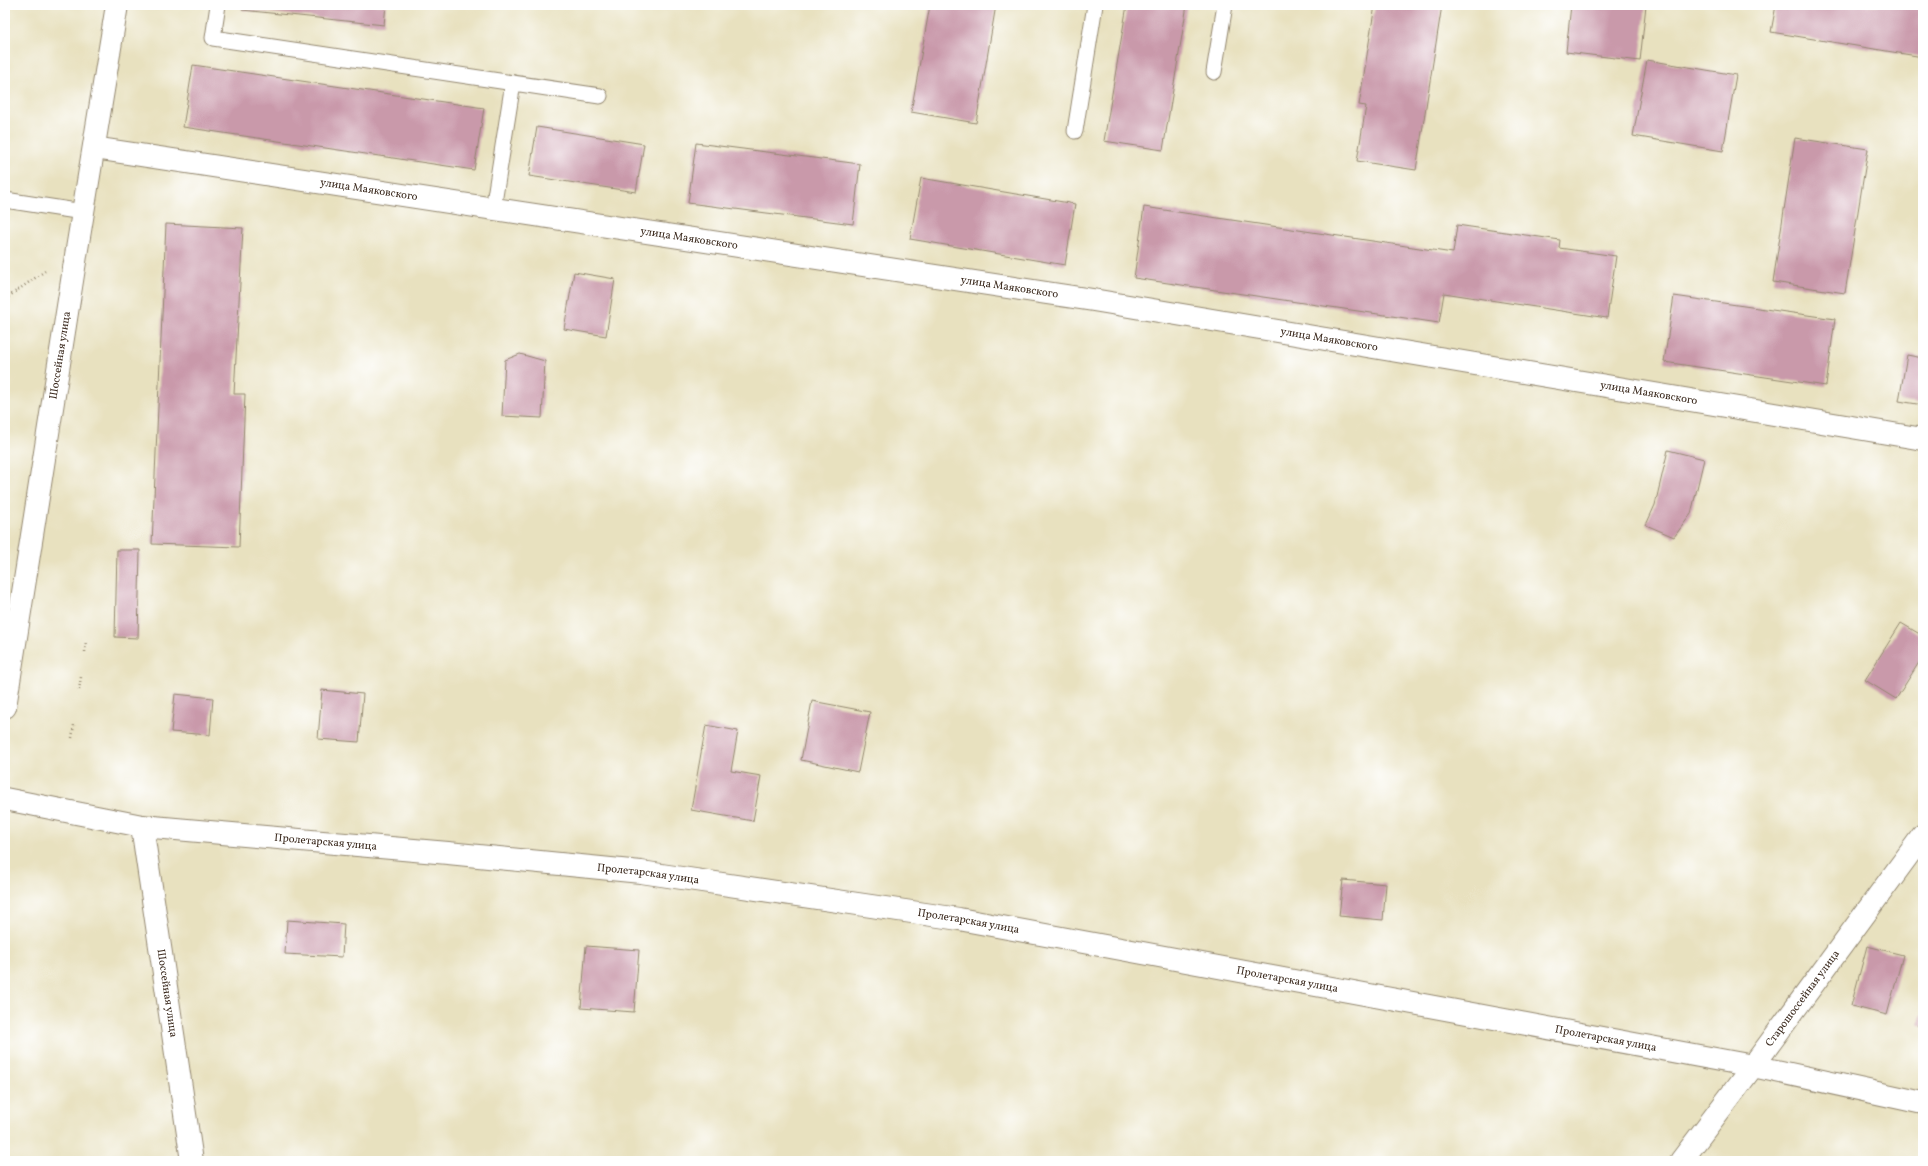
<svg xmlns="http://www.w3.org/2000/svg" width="1928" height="1166" font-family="Vollkorn,serif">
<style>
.building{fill:#c999aa}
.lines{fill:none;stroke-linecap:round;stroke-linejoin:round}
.service-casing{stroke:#92866e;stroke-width:17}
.minor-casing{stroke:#92866e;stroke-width:24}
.path{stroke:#92866e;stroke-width:2.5;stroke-dasharray:1 3;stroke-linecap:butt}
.service{stroke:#fff;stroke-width:15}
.minor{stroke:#fff;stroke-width:22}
.labels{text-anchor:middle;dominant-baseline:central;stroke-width:3.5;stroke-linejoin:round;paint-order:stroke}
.street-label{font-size:11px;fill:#3b2a1e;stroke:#fff}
</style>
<rect width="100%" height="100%" fill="#fff"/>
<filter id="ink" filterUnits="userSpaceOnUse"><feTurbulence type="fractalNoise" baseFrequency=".025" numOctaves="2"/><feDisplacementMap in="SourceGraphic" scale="8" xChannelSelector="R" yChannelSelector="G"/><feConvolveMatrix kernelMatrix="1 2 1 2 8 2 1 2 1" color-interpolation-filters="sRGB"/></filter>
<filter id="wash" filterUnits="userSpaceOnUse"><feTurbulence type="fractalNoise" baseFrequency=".012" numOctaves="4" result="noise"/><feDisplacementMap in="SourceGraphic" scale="16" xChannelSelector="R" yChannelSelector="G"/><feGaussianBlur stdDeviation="0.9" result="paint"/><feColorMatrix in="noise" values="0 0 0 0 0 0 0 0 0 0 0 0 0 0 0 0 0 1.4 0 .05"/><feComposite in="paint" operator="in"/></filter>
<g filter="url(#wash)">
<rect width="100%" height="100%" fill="#e8e1bf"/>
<g id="blocks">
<!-- building -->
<g class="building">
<polygon points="243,5 386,5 384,25 242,10"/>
<polygon points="930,5 996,5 976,123 911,112"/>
<polygon points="1127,5 1187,5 1163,150 1104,141"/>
<polygon points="1375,5 1442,5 1416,170 1357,161 1366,106 1359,105"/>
<polygon points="1571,5 1646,5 1640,61 1566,52"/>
<polygon points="1776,5 1923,5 1923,57 1771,32"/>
<polygon points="1647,60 1736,75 1723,151 1633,136"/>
<polygon points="193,65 484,108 474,170 183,127"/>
<polygon points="537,127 644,144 636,192 529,176"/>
<polygon points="1795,138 1868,149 1845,293 1773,282"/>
<polygon points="696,143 860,164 853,224 688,203"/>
<polygon points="921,178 1075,204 1065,265 910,239"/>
<polygon points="1144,207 1453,253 1457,225 1560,240 1559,248 1616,256 1607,318 1444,293 1439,323 1134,278"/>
<polygon points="166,224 243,228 234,394 245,394 239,547 152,544"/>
<polygon points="574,272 615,279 606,336 564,329"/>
<polygon points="1674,296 1835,319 1826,386 1664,362"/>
<polygon points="520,354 545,361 542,418 502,416 505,360"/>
<polygon points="1907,355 1923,358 1923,405 1899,401"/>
<polygon points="1668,450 1704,459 1691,514 1674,537 1646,525 1655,505"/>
<polygon points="117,550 140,550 138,638 115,637"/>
<polygon points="1901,623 1923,636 1923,656 1896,699 1865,680"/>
<polygon points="322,690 363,694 359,742 318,739"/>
<polygon points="175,694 213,698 210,735 171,732"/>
<polygon points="812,701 870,712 858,772 801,760"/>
<polygon points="706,725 738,731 731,771 761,776 753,821 691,810"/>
<polygon points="1343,880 1386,884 1383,920 1339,916"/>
<polygon points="287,920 344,924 342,957 285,954"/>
<polygon points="586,946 639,950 634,1012 581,1008"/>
<polygon points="1867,946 1903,955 1887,1015 1851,1006"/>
<polygon points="1923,1012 1923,1026 1918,1024"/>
</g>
</g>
</g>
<g filter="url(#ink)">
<use href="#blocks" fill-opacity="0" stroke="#92866e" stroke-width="1"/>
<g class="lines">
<!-- service casing -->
<g class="service-casing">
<g id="service">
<polyline points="218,5 213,38 600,96"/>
<polyline points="1214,72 1225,5"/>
<polyline points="1075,131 1095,5"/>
<polyline points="5,200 83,212"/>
<polyline points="493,209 513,83"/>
</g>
</g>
<!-- minor casing -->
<g class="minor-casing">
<g id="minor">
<path id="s1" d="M94,148l999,152 830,139"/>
<path id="s2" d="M5,707l72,-458 40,-244"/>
<path id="s3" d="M5,799l137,27 306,27 193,19 318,47 794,147 170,37"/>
<path id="s4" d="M142,826l50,335"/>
<path id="s5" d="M1681,1161l72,-95 170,-231"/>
</g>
</g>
<!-- path -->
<g class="path">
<polyline points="5,299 45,271"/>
<polyline points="85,652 86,641"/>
<polyline points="79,690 81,677"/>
<polyline points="72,738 74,725"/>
</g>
<!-- service -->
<use href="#service" class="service"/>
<!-- minor -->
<use href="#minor" class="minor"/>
</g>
</g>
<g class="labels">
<!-- street labels -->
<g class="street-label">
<text stroke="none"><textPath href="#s1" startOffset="278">улица Маяковского</textPath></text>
<text stroke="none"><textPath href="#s1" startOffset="602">улица Маяковского</textPath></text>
<text stroke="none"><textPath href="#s1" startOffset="926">улица Маяковского</textPath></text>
<text stroke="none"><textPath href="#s1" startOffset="1250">улица Маяковского</textPath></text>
<text stroke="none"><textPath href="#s2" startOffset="356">Шоссейная улица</textPath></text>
<text stroke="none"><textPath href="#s1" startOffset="1574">улица Маяковского</textPath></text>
<text stroke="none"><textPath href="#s3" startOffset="324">Пролетарская улица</textPath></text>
<text stroke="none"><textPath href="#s3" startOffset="648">Пролетарская улица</textPath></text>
<text stroke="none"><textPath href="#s3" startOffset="972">Пролетарская улица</textPath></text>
<text stroke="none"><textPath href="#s3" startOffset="1296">Пролетарская улица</textPath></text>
<text stroke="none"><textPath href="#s4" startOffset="169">Шоссейная улица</textPath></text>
<text stroke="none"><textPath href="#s5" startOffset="203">Старошоссейная улица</textPath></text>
<text stroke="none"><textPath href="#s3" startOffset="1620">Пролетарская улица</textPath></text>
</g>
</g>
<!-- margin -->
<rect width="1928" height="1166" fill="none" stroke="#fff" stroke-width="20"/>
</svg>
